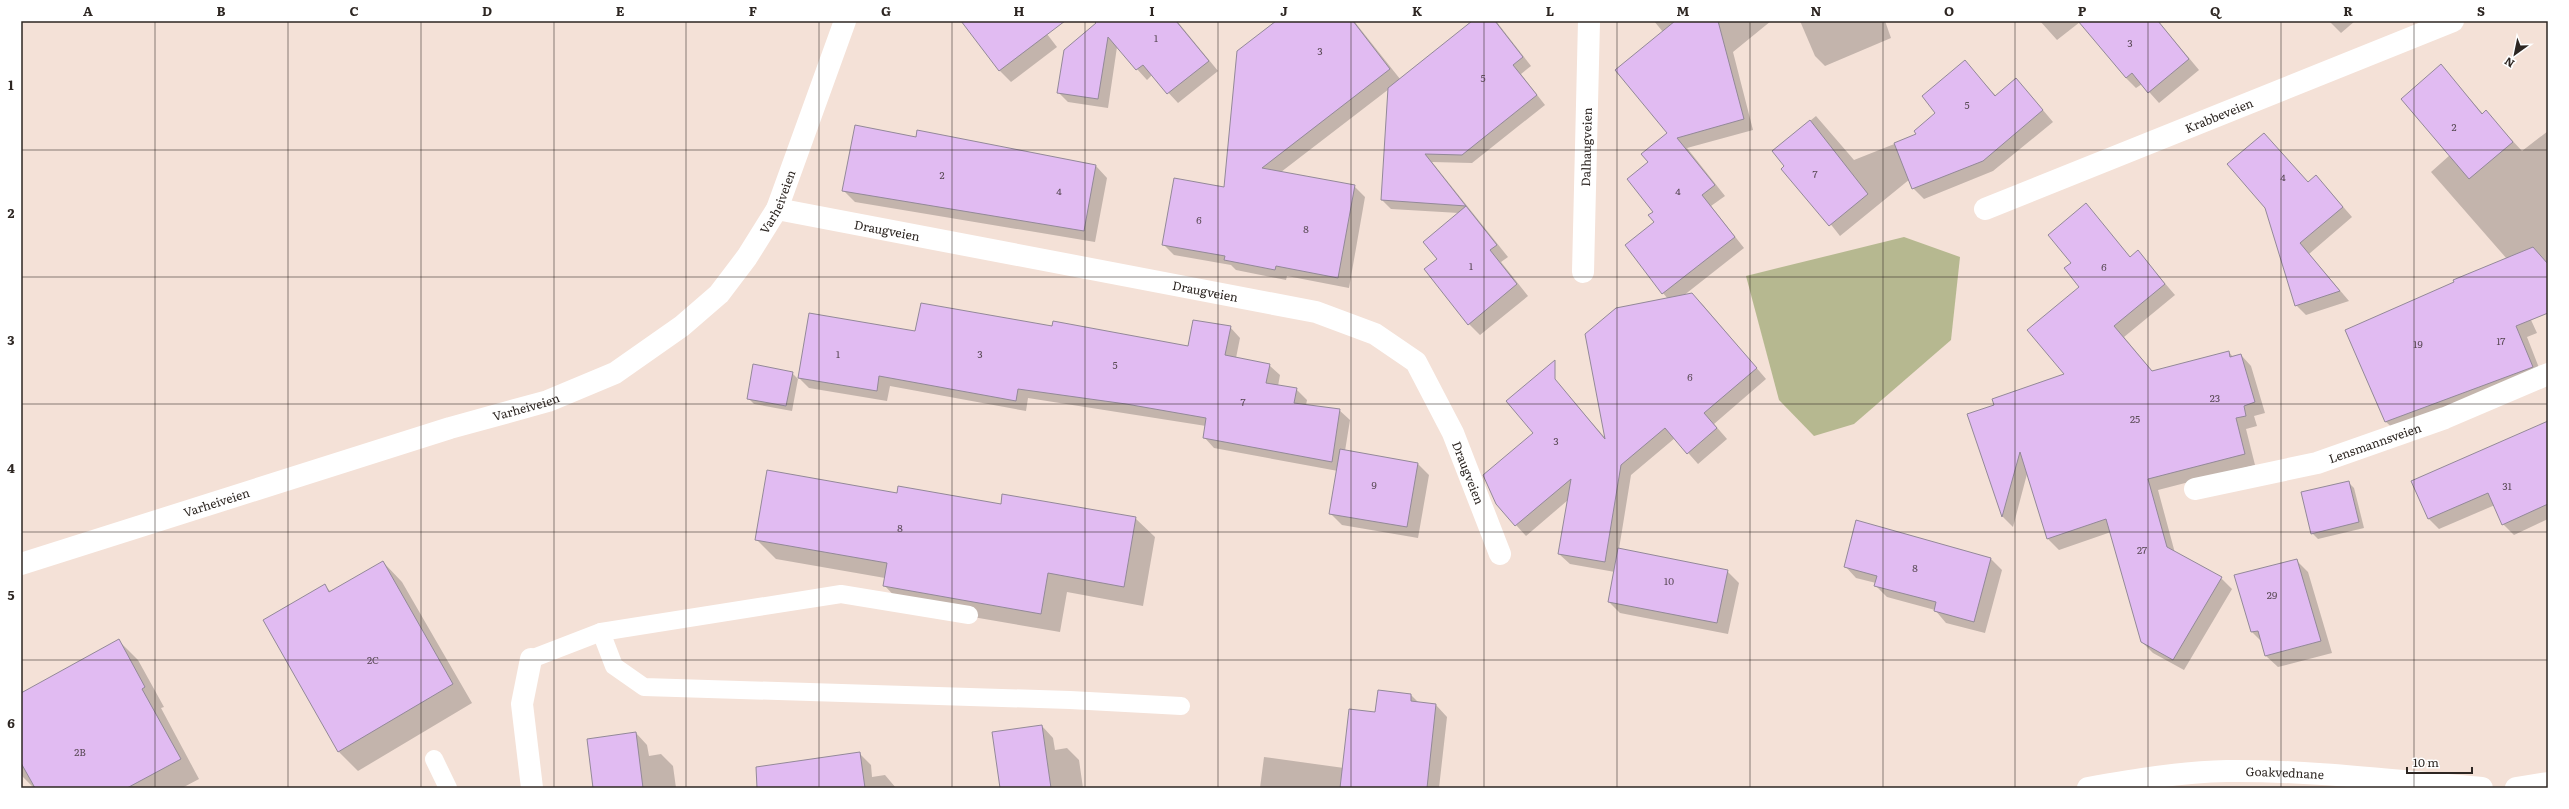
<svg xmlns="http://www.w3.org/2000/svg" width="2569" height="809" font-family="Literata,serif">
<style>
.green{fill:#b6b890}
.shadow{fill:#0003}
.building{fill:#e1bbf2;stroke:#938998}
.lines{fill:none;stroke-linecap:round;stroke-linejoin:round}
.lane{stroke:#fff;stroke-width:18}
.street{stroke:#fff;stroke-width:22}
.grid{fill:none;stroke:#2d2622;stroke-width:1;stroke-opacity:0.55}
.labels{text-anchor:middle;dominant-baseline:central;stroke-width:3.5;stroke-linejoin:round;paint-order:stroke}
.number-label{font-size:10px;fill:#5a4b56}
.street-label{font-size:12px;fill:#2d2622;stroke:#fff}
.neatline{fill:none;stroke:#2d2622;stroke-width:1.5}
.grid-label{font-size:13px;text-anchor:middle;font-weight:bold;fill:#2d2622}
</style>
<rect width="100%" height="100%" fill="#f4e1d7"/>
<!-- green -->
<polygon class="green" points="1904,237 1960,257 1951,340 1854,424 1814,436 1779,400 1746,276"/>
<!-- shadow -->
<g class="shadow">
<polygon points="962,21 1037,21 1057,47 1011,82 1000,71"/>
<polygon points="1100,21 1177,21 1218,71 1178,103 1152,75 1147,80 1117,47 1108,108 1068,102 1058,92"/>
<polygon points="1278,21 1354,21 1400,79 1473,21 1496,21 1531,66 1521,74 1545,105 1472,163 1432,162 1508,257 1501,262 1528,296 1480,335 1469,324 1439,259 1459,213 1391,209 1382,200 1389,89 1281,172 1354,186 1365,197 1349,288 1287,276 1286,280 1236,270 1231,265 1174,255 1163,244 1225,188"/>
<polygon points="1654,21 1771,21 1733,52 1753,130 1687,148 1725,196 1711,206 1744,248 1683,296 1692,294 1703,305 1766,379 1714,424 1727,439 1698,464 1675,438 1631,475 1619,549 1727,571 1739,583 1728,634 1620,613 1609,602 1615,572 1570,564 1559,554 1568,500 1526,536 1497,504 1534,433 1545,369 1607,440 1668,299 1663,293 1649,163 1669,133 1663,32"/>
<polygon points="1800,21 1885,21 1891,38 1825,66 1815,56"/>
<polygon points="2040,21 2158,21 2199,70 2159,103 2142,84 2136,88 2126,78 2080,22 2057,40"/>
<polygon points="2329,21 2355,21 2341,33"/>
<polygon points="1965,62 1996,96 2026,90 2053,122 1993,171 1924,199 1913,188 1910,179 1840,236 1773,151 1816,116 1854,160 1917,135 1937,113"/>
<polygon points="2441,66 2483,114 2486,112 2522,151 2548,131 2548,313 2531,320 2537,333 2527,337 2543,378 2397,432 2386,422 2507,259 2431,172 2450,155"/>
<polygon points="918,131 1096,166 1107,178 1095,242 855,202 843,190 917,139"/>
<polygon points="2264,134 2308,183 2326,187 2352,217 2309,254 2349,301 2306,315 2296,305"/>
<polygon points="2086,205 2131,258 2138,252 2175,295 2124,337 2153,372 2229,352 2233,357 2241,355 2251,366 2265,413 2254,416 2257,426 2246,429 2255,465 2158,490 2175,553 2221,578 2232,589 2184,670 2153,653 2142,642 2111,532 2059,550 2048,539 2027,474 2013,527 2003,517 1969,415 1995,406 2066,374 2080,287 2072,263"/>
<polygon points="1230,327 1240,338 1236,358 1269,365 1280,375 1278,386 1296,389 1307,400 1306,405 1339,410 1350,420 1345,451 1418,464 1429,475 1418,538 1342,525 1331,514 1338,471 1214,448 1204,437 1206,426 1028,398 1026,411 890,386 887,401 809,388 799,378 916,333 1053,328 1189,347"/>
<polygon points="792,373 798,379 792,411 754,404 748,398"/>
<polygon points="2548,422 2548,519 2514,535 2503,524 2495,505 2439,529 2428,518"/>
<polygon points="2348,482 2354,488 2364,528 2318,539 2312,533"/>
<polygon points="1002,505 1135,518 1155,537 1143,606 1067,592 1060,632 903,605 884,585 885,578 776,559 757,540"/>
<polygon points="1991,559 2002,570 1985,633 1946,623 1935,610 1887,597 1876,586 1876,583 1856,578 1845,566"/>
<polygon points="2296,560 2308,572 2332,653 2278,667 2266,656 2262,642 2252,632 2235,576"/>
<polygon points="383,562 402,582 472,703 358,771 339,752 264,620 325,586 331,592"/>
<polygon points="119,641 138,660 164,707 161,708 199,779 182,788 34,788 21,775 21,694"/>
<polygon points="1411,695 1419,703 1436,705 1447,717 1439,788 1260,788 1264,757 1344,768 1376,713"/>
<polygon points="1042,726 1053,738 1055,750 1067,748 1079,760 1083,788 1001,788"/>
<polygon points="636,733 647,745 649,756 661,754 673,766 676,788 594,788"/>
<polygon points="859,753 871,765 872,777 885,775 896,788 815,788"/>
</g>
<!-- building -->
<g class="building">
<polygon points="961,21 1065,21 999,71"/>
<polygon points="1094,21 1176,21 1209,61 1167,94 1143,65 1136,70 1108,37 1098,99 1057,93 1064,50 1096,23"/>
<polygon points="1276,21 1353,21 1390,69 1262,168 1355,185 1338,278 1276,266 1275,270 1224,260 1225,256 1162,245 1174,178 1224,187 1237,51"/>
<polygon points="1472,21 1495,21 1523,57 1513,65 1537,95 1462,155 1425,154 1466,206 1381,200 1388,88"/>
<polygon points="1675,21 1718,21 1744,119 1677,138 1715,185 1702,195 1735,237 1662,294 1625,245 1654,222 1648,215 1653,212 1627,179 1648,162 1641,154 1667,133 1615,70"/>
<polygon points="2078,21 2158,21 2189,59 2148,93 2132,73 2126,78"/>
<polygon points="1965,60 1995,96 2016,78 2043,110 1983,161 1912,189 1894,143 1916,134 1914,131 1935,113 1922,96"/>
<polygon points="2441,64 2482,114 2486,110 2513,142 2469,179 2401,99"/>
<polygon points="1810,120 1868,194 1829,226 1781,169 1784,166 1772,151"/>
<polygon points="855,125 916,137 917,130 1096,165 1084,231 842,191"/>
<polygon points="2264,133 2308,182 2316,175 2343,207 2300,243 2340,291 2295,306 2265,208 2227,164"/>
<polygon points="2086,203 2130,257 2138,250 2165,284 2114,326 2152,371 2229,351 2230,357 2241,354 2255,402 2244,406 2246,416 2236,418 2245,454 2148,479 2167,547 2222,577 2173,660 2141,642 2106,519 2047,539 2020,452 2002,517 1967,414 1994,405 1992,399 2064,374 2027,330 2079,287 2064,268 2071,263 2048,235"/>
<polygon points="1466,206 1497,245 1490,250 1517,284 1468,325 1424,269 1437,259 1423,242"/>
<polygon points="2533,247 2548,264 2548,313 2516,326 2533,367 2385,422 2345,330 2454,282 2453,280"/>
<polygon points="1692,293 1757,368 1704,413 1717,428 1687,454 1665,428 1621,465 1605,562 1558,554 1571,479 1515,526 1496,504 1483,475 1533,433 1506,401 1555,360 1555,379 1605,439 1585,334 1616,308"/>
<polygon points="921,303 1052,326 1053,321 1188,346 1193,320 1231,326 1225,355 1270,364 1266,383 1297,388 1294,403 1340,409 1332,462 1203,438 1206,418 1126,404 1018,389 1016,401 879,376 877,391 798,378 809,313 915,331"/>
<polygon points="753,364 793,372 786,406 747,399"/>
<polygon points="2548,421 2548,504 2502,525 2488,493 2428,519 2411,481"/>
<polygon points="1340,449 1418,463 1407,527 1329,514"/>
<polygon points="767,470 897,493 898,486 1001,504 1002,494 1136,517 1124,587 1048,573 1041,614 883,586 887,563 755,540"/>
<polygon points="2349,481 2359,522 2311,534 2301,492"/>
<polygon points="1856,520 1991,558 1974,622 1934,611 1936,602 1874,586 1877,576 1844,567"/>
<polygon points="1618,548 1728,570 1717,623 1608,602"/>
<polygon points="2297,559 2321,641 2265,656 2258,631 2251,632 2234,575"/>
<polygon points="383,561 453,684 338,752 263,620 325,584 329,592"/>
<polygon points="119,639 145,687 142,689 181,759 127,788 35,788 21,763 21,693"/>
<polygon points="1378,690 1411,694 1411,701 1436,704 1427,788 1340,788 1349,709 1375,712"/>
<polygon points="1042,725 1051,788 1000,788 992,732"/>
<polygon points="636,732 643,788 593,788 587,739"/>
<polygon points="860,752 865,788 757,788 756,767"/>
</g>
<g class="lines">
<!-- lane -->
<g class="lane">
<polyline points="601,632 614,666 644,687 1070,700 1181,706"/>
<polyline points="531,659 601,632 841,594 969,615"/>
<polyline points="434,759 448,788"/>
</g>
<!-- street -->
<g class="street">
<path id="s1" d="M777,209l539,103 59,22 41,28 37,71 47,121"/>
<path id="s2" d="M1985,209l468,-188"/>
<path id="s3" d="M1583,272l6,-251"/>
<path id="s4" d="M2195,489l122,-26 128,-45 103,-44"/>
<path id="s5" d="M21,564l429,-136 98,-27 67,-28 67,-47 37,-32 28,-37 30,-48 68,-188"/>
<polyline points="531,659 522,704 532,788"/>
<path id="s6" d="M2088,788c45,-8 92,-16 139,-17 84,-1 170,10 255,17"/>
<polyline points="2516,788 2548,783"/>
</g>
</g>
<!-- grid -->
<path class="grid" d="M155,21v767M288,21v767M421,21v767M554,21v767M686,21v767M819,21v767M952,21v767M1085,21v767M1218,21v767M1351,21v767M1484,21v767M1617,21v767M1750,21v767M1883,21v767M2015,21v767M2148,21v767M2281,21v767M2414,21v767M21,150h2527M21,277h2527M21,404h2527M21,532h2527M21,660h2527"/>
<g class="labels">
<!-- number labels -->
<g class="number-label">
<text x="1156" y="37">1</text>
<text x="2130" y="42">3</text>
<text x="1320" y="50">3</text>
<text x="1483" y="77">5</text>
<text x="1967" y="104">5</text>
<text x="2454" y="126">2</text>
<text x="1815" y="173">7</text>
<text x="942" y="174">2</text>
<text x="2283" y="176">4</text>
<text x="1059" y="190">4</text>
<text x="1678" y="190">4</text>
<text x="1199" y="219">6</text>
<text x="1306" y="228">8</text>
<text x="1471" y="265">1</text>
<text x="2104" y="266">6</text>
<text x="2501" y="340">17</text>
<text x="2418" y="343">19</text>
<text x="838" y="353">1</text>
<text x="980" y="353">3</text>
<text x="1115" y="364">5</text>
<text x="1690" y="376">6</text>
<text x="2215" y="397">23</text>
<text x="1243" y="401">7</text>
<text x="2135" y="418">25</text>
<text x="1556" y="440">3</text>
<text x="1374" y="484">9</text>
<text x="2507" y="485">31</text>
<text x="900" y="527">8</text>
<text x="2142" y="549">27</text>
<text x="1915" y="567">8</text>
<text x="1669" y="580">10</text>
<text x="2272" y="594">29</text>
<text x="373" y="659">2C</text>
<text x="80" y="751">2B</text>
</g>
<!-- street labels -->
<g class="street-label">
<text stroke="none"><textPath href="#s2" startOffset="252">Krabbeveien</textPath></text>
<text stroke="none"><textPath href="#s3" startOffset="125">Dalhaugveien</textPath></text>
<text stroke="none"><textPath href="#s5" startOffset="865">Varheiveien</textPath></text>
<text stroke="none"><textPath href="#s1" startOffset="112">Draugveien</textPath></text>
<text stroke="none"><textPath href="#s1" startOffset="436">Draugveien</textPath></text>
<text stroke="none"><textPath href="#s5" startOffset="529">Varheiveien</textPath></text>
<text stroke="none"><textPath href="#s4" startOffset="186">Lensmannsveien</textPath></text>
<text stroke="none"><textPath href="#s1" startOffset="784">Draugveien</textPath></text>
<text stroke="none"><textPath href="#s5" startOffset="205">Varheiveien</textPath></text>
<text stroke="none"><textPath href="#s6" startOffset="198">Goakvednane</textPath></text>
</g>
</g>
<!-- border -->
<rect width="2569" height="809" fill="none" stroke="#ffffff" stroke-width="44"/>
<!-- north arrow -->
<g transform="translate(2515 54) rotate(213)" stroke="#ffffff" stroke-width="3" paint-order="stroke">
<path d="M0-3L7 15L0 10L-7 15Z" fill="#2d2622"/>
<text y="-6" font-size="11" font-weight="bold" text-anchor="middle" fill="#2d2622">N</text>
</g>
<!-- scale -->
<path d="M2407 767v6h65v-6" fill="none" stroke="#2d2622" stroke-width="2"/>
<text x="2413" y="767" font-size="12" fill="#2d2622" stroke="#ffffff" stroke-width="3" paint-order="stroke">10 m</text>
<rect x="22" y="22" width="2525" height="765" class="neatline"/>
<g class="grid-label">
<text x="88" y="16">A</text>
<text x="221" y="16">B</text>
<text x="354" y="16">C</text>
<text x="487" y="16">D</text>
<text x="620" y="16">E</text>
<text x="753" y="16">F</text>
<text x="886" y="16">G</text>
<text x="1019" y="16">H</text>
<text x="1152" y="16">I</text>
<text x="1284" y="16">J</text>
<text x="1417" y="16">K</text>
<text x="1550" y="16">L</text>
<text x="1683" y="16">M</text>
<text x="1816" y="16">N</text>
<text x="1949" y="16">O</text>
<text x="2082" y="16">P</text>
<text x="2215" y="16">Q</text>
<text x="2348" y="16">R</text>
<text x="2481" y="16">S</text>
<text x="11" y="90">1</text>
<text x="11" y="218">2</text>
<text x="11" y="345">3</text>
<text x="11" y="473">4</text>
<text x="11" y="600">5</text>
<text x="11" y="728">6</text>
</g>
</svg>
